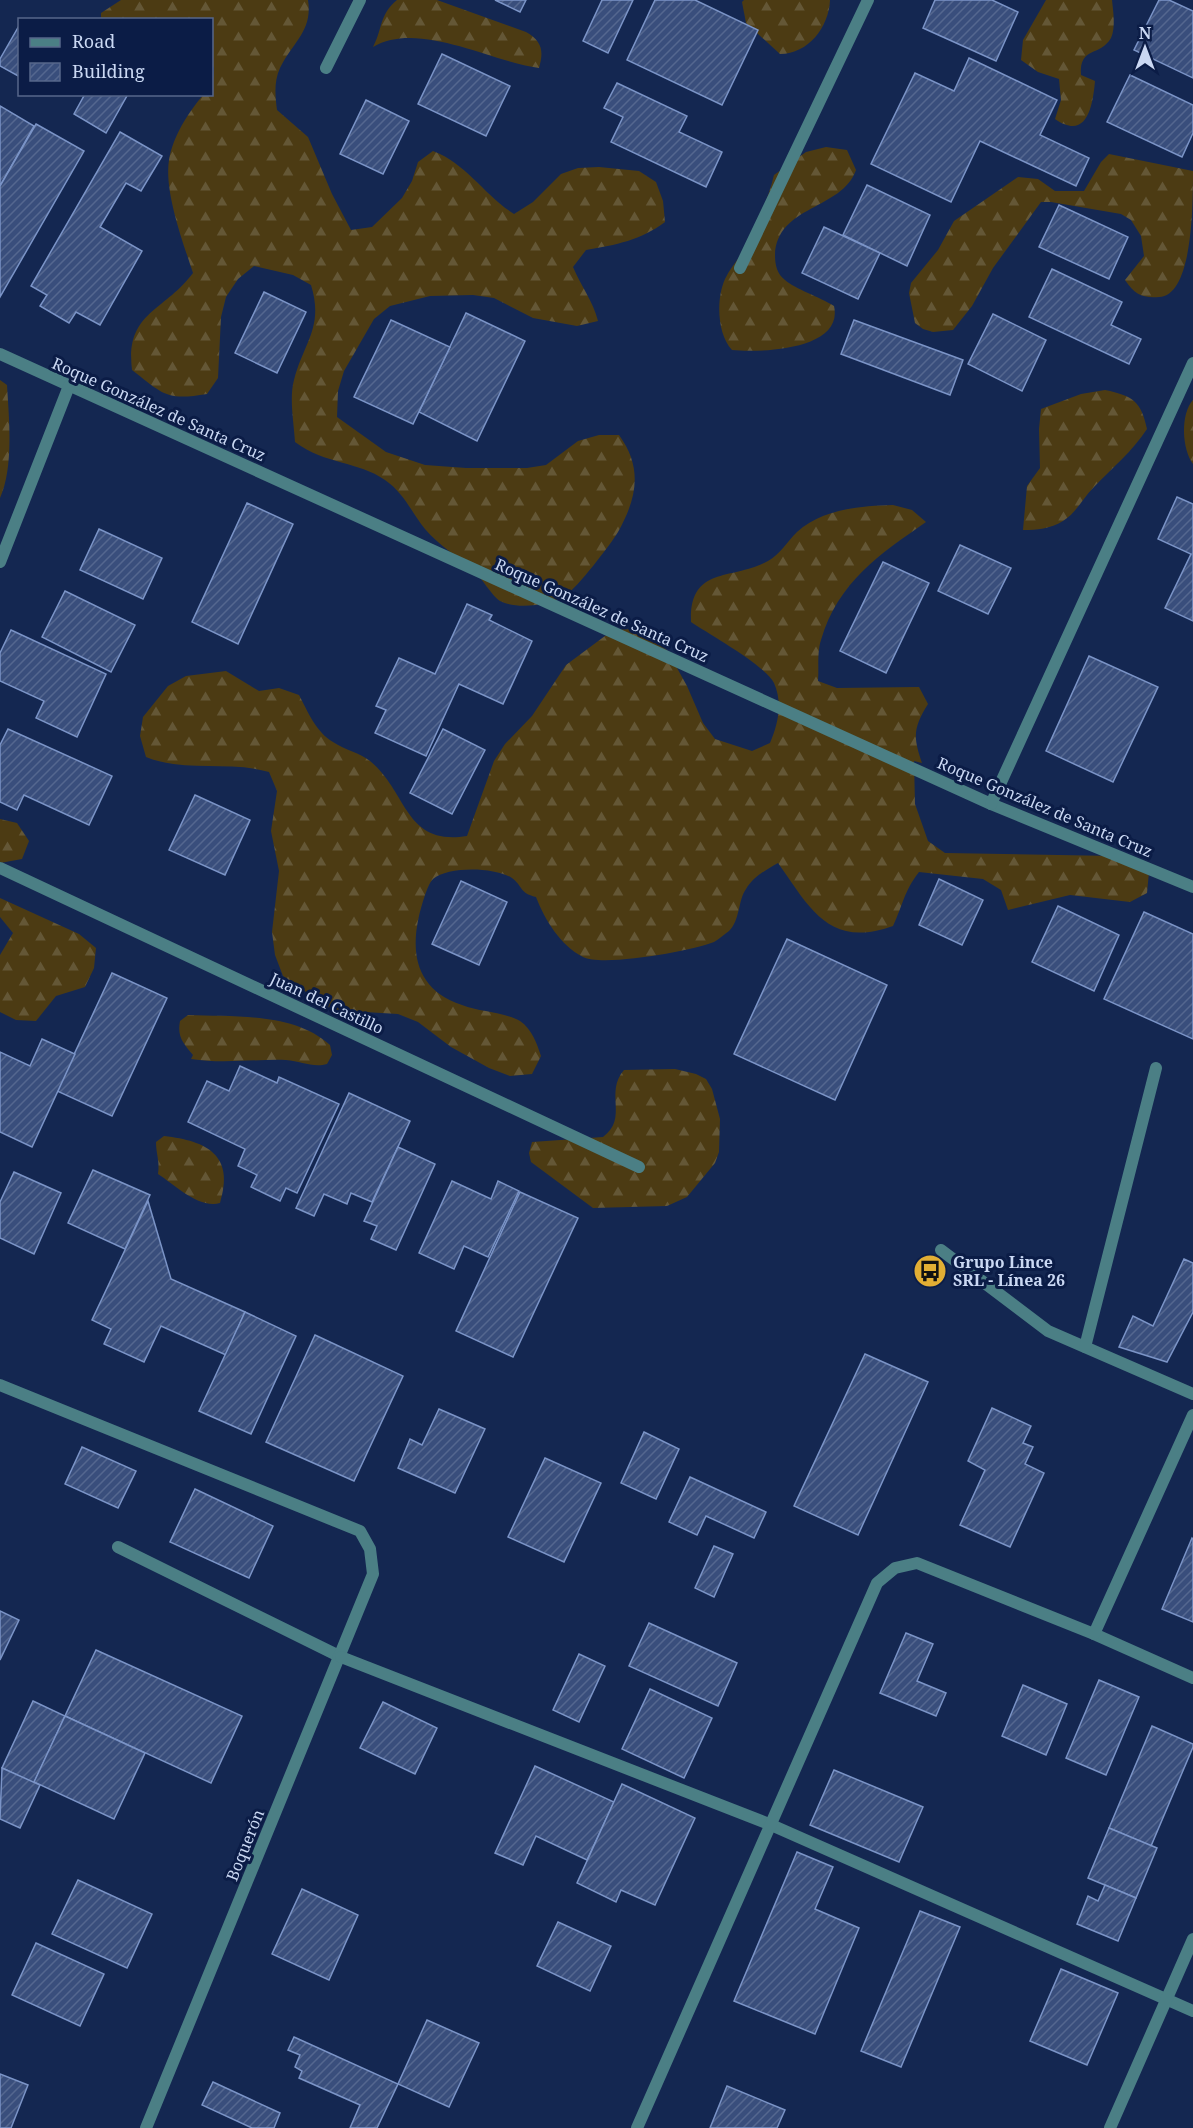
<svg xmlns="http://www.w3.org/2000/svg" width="1193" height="2128" font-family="'Noto Serif',serif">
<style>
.forest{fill:url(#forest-firs)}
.building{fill:url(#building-hatch);stroke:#7b94c7;stroke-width:1.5}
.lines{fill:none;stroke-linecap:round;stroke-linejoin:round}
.service{stroke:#4b7f85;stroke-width:12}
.minor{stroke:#4b7f85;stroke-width:12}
.tertiary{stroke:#4b7f85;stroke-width:12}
.labels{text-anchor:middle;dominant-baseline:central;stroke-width:6;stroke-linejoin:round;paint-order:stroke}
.street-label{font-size:16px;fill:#cad8f3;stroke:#0b1c46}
.poi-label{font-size:16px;font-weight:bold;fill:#cad8f3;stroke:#0b1c46;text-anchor:start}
</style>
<defs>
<pattern id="forest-firs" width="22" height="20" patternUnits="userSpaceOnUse" patternTransform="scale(1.5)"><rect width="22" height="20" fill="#4c3b13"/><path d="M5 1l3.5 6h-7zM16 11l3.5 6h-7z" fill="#645736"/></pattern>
<pattern id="building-hatch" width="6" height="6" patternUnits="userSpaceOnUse" patternTransform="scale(1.5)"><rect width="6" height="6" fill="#394e7c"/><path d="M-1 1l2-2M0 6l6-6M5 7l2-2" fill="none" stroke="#54678f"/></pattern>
</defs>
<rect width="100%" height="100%" fill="#142751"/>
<!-- forest -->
<g class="forest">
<path d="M121,0h187c5,31 -16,43 -28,68 -6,13 -5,27 -3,42l31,27 24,57 19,36 21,-3 30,-29 10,-17 6,-19 15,-11c34,13 51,44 81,63l19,-12 28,-28 17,-6 21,-1 40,4 17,11 7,19 2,21c-24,18 -49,23 -79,28l-13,17c8,19 20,34 25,54l-21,5 -44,-8 -39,-20 -21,-3 -43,1 -40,10 -16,13 -30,52 -6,20 -1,26 49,35 39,13 41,3h61l19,-3 32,-24 21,-6h20c24,33 18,63 -1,97 -7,12 -41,56 -52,63 -16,10 -48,15 -66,6 -7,-4 -19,-24 -27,-31 -15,-14 -34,-24 -48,-41 -13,-16 -21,-36 -40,-49 -27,-19 -59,-15 -90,-38 -1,-19 -6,-44 -1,-62 10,-38 30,-53 17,-95l-18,-10 -39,-9 -16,13 -12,18 -5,20 -3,61 -11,16c-41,7 -44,0 -75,-24 -7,-58 32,-58 61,-97 -10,-31 -29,-81 -24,-113 4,-24 19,-47 34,-65l9,-1 2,-26 -2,-4v-44h-111v-7z"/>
<path d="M397,0h40l89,32c16,9 18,19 13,36 -48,-6 -120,-48 -166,-21 10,-19 6,-32 24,-47z"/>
<path d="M744,0h86c-1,27 -22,54 -50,54l-34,-31 -4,-21z"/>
<path d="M1046,0h66c1,11 4,27 -1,38 -11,19 -32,8 -30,37l14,6c-2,22 -7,61 -40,38l6,-19 -2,-21 -21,-7 -17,-12 2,-20z"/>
<path d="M826,147l21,3 9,20c-14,40 -79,35 -81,85 0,10 2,19 10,25 10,9 35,17 49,26 10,44 -74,47 -102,44 -15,-16 -16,-51 -7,-71 5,-11 14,-20 20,-31 12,-24 23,-48 29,-73l32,-23z"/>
<path d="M1109,154l84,17c0,33 0,125 -34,126 -17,1 -24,-2 -34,-17l19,-24 -3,-20 -10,-16 -10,-6 -70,-12h-10l-48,66 -21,38 -19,24 -20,2 -10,-3 -8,-6 -6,-30 2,-10 27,-33 16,-29 64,-44 20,2 17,12h29l17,-29z"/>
<path d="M0,380l7,5c2,34 7,82 -7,113z"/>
<path d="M1105,390c28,6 36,11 42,39 -15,23 -35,39 -53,58 -12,12 -17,25 -31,34 -13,8 -26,9 -40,9l4,-44 13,-18 -1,-39 2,-20 40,-15z"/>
<path d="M1193,400v64c-11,-14 -13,-50 0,-64z"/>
<path d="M893,505l19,5 14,12c-46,32 -88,60 -105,118 -4,12 -2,28 -3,41l19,7 82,-1 9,17c-15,24 -15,33 -6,59l-8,-2 1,43 13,37 17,12 169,3 35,16 -2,21 -17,9 -60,-7 -62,15 -7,-20 -18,-11 -64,-7c-15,19 -16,33 -26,54 -64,23 -83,-18 -115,-63 -12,7 -24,13 -32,26 -8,11 -6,32 -17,42 -4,3 -10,8 -15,11 -22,9 -111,25 -131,15 -23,-12 -38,-37 -47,-60 -17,-4 -13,-11 -24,-19 -17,-11 -64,-12 -79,1 -4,4 -6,11 -8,16 -16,47 -16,92 37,110 18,7 42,7 58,16 12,8 17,23 21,35l-9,18 -22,2 -21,-8 -38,-21 -33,-25 -20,-8 -66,-4 -49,-34 -8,-21 -3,-23 7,-61 -8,-40 6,-40 -8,-19c-41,-12 -84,1 -123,-15l-6,-21 3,-19 25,-31 18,-10 40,-5 33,20 20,-3 20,7c9,17 17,37 34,47 12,8 27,11 37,19 38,31 34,85 97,75l27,-75 11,-17 27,-28 34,-51 47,-35 20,-1 34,21 20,36 16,37 12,16 37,12 18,-8c8,-19 13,-40 4,-60 -8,-17 -65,-49 -83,-61 -2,-57 42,-41 77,-61 12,-7 19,-19 29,-29 25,-23 64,-26 96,-27z"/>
<polygon points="0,819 17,823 29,841 22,859 0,863"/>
<polygon points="0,898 79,934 96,948 94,968 85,987 56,996 36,1021 16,1020 0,1012 0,955 13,933 0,917"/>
<path d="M188,1015c46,2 106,-3 142,30l2,10 -5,9c-14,4 -26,-3 -41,-4 -32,-1 -63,4 -95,-1l2,-4c-10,-12 -16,-18 -13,-34z"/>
<path d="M675,1069l21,5 10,5 6,10 8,30 -1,33 -4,11 -28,34 -20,9 -74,2 -62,-46 -2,-9 3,-11 71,-5c26,-19 1,-44 21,-67z"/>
<path d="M164,1136c43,5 71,19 56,67 -21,6 -45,-18 -62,-29 2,-13 -2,-20 -2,-32z"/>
</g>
<!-- building -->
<g class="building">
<polygon points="495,0 526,0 520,12"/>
<polygon points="602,0 633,0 608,53 583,41"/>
<polygon points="655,0 695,0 758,30 722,105 627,60"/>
<polygon points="935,0 992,0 1018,12 996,61 923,28"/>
<polygon points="1159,0 1169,0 1193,11 1193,78 1134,50"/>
<polygon points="20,24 20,77 0,66 0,59"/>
<polygon points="442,54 510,86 486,136 418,104"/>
<polygon points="969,58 1057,100 1040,135 1089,158 1076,186 980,141 951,202 871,164 915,73 954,91"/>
<polygon points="1130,75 1193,105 1193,133 1182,157 1107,122"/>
<polygon points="617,83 687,116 679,132 722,152 706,187 611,142 623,117 604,108"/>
<polygon points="85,94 128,94 106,133 74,114"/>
<polygon points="366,100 409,121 383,174 340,154"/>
<polygon points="0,106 34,126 0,186"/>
<polygon points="36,124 84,151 0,297 0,186"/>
<polygon points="120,132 162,156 141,191 126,183 100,227 142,251 100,325 76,312 69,323 40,306 47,295 31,286"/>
<polygon points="867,185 930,215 907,266 843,235"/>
<polygon points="1059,205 1128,237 1109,279 1039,247"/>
<polygon points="824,227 880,253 858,299 802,273"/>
<polygon points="1052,269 1122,302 1111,325 1141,339 1129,364 1029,317"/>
<polygon points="264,292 306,312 277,373 235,353"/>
<polygon points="466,313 525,341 477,441 419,412"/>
<polygon points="993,314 1046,340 1022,391 968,364"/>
<polygon points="391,320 450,347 413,424 354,397"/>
<polygon points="854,320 963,360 950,395 841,354"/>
<polygon points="1177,497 1193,504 1193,621 1165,608 1191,554 1158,539"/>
<polygon points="247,503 293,524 238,644 192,622"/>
<polygon points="99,529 162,558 143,599 80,570"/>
<polygon points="960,545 1011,568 988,614 938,591"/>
<polygon points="883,562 929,583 886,673 840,651"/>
<polygon points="65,591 135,625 111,672 42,637"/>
<polygon points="467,604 492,615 489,620 532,641 503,704 459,684 426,756 375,733 386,710 376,706 399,658 435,674"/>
<polygon points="11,630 106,674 77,737 36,718 44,701 0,681 0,653"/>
<polygon points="1089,656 1158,687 1113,782 1046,751"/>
<polygon points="8,729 112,776 89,825 24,795 17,810 0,802 0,745"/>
<polygon points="443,729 485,750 452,814 410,793"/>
<polygon points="195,795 250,820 225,875 169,850"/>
<polygon points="939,879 983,900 962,945 919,925"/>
<polygon points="461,881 507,902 479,965 432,944"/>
<polygon points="1058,906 1119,935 1094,991 1032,962"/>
<polygon points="1144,912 1193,934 1193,1039 1104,999"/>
<polygon points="787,939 887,985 835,1100 734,1054"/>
<polygon points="112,973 167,998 112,1116 57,1091"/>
<polygon points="42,1039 75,1054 32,1147 0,1132 0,1052 30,1066"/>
<polygon points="240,1066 277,1083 279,1077 339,1104 297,1193 286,1188 280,1201 251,1187 257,1175 238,1166 245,1149 188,1122 207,1081 229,1091"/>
<polygon points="349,1093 410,1121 372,1202 351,1193 347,1204 324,1194 314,1216 296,1208"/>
<polygon points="398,1147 435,1164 396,1250 371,1239 377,1226 364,1221"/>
<polygon points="93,1170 150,1195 125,1249 68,1223"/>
<polygon points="14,1172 61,1193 34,1254 0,1238 0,1202"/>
<polygon points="452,1181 491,1199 498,1181 519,1191 488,1257 464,1246 454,1269 419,1253"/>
<polygon points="520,1192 578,1218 513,1357 456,1331"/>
<polygon points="148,1201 171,1279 245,1312 226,1355 161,1326 144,1362 104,1344 111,1329 92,1320"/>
<polygon points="1184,1259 1193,1263 1193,1312 1167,1362 1119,1347 1133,1316 1153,1326"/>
<polygon points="245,1312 296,1336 251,1434 199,1411"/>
<polygon points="315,1335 403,1376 354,1481 266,1442"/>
<polygon points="865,1354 928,1382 858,1535 794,1506"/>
<polygon points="992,1408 1031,1426 1023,1443 1033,1447 1025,1464 1044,1473 1010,1547 960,1525 985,1470 968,1461"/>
<polygon points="439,1409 485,1429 455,1493 398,1468 410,1439 422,1445"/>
<polygon points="644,1432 679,1449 656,1499 621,1483"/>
<polygon points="82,1447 136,1471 118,1508 65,1484"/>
<polygon points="545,1458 601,1483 564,1562 508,1537"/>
<polygon points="690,1477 766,1512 754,1538 706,1516 697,1535 669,1522"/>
<polygon points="195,1489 273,1526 249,1578 170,1542"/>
<polygon points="1192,1538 1193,1539 1193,1622 1162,1609"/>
<polygon points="714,1546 733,1554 714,1597 695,1588"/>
<polygon points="0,1611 19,1620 0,1660"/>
<polygon points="649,1623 737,1663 718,1706 629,1666"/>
<polygon points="906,1633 933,1644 917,1681 946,1693 936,1716 880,1693"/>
<polygon points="96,1650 242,1716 211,1783 65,1716"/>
<polygon points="579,1654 605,1666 579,1722 553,1710"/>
<polygon points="1099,1680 1139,1697 1106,1775 1066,1758"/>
<polygon points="1023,1685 1067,1704 1046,1755 1002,1736"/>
<polygon points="650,1689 712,1718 684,1778 622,1749"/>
<polygon points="33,1701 65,1716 34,1783 2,1768"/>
<polygon points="383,1702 437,1728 415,1774 360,1748"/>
<polygon points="65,1716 145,1753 114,1819 34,1782"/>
<polygon points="1152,1726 1193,1744 1193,1747 1151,1846 1109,1828"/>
<polygon points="535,1766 614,1802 587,1860 536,1836 523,1865 495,1853"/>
<polygon points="2,1768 40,1785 20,1828 0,1819"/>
<polygon points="834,1770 923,1807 899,1862 810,1825"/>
<polygon points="622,1784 695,1818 655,1905 621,1890 616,1902 577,1883"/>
<polygon points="1109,1828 1157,1848 1136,1898 1088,1878"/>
<polygon points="797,1852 833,1867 815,1909 859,1928 815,2034 734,2001"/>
<polygon points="78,1880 152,1914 127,1968 52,1934"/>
<polygon points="1105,1885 1136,1898 1118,1941 1077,1924 1088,1896 1098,1901"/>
<polygon points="302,1889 358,1915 329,1980 272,1954"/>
<polygon points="920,1911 960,1927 901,2067 861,2051"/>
<polygon points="558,1922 611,1946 590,1991 537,1966"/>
<polygon points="36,1943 104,1974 80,2026 12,1995"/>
<polygon points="1061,1969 1118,1993 1087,2065 1030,2041"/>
<polygon points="427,2020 479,2043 449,2107 398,2084"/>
<polygon points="294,2037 398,2084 377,2128 350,2128 360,2105 299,2078 302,2071 295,2067 300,2055 288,2050"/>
<polygon points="0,2074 28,2085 11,2128 0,2128"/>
<polygon points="213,2082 280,2113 274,2128 252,2128 202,2105"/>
<polygon points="727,2086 785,2110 777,2128 710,2128"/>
</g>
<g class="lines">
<!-- service -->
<g class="service">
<polyline points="941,1250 1048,1331 1193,1394"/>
<polyline points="1085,1347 1156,1068"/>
<polyline points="118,1547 341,1657"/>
</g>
<!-- minor -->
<g class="minor">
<polyline points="326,68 360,0"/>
<polyline points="740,268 868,0"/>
<polyline points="0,354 991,804 1193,887"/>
<polyline points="0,562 69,386"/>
<polyline points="991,804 1193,363"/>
<polyline points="0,868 639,1167"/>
<polyline points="0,1385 360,1531 370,1549 373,1574 146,2128"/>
<polyline points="1094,1634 1193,1678"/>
<polyline points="341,1657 769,1824 1193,2011"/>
<polyline points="1110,2128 1193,1939"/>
</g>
<!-- tertiary -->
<polyline class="tertiary" points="637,2128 877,1583 895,1568 917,1563 1094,1634 1193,1415"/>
</g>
<!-- icons -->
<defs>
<g id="bus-disc" transform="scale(1.725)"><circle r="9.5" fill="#e2ae34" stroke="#0b1c46"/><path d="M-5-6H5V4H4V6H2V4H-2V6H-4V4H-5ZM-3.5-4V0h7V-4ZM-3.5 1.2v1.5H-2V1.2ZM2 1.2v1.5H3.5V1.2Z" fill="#111"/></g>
</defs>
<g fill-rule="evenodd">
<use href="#bus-disc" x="930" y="1271"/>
</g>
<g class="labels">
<!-- street labels -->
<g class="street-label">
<text transform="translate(159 409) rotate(24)">Roque González de Santa Cruz</text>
<text transform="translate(602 610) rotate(24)">Roque González de Santa Cruz</text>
<text transform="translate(1045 807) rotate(23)">Roque González de Santa Cruz</text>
<text transform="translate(327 1003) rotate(25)">Juan del Castillo</text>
<text transform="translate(245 1845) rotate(-68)">Boquerón</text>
</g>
<!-- poi labels -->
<g class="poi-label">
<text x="953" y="1262">Grupo Lince<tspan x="953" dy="18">SRL - Línea 26</tspan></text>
</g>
</g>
<!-- legend -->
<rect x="18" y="18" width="195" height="78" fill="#0b1c46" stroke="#57678b" stroke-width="1.5"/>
<rect x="30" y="38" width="30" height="9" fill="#4b7f85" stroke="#57678b" stroke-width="1.5"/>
<text x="72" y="48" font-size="18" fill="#cad8f3">Road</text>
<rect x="30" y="63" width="30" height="18" fill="url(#building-hatch)" stroke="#57678b" stroke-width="1.5"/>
<text x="72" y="78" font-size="18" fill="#cad8f3">Building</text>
<!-- north arrow -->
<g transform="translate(1145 48)" stroke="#0b1c46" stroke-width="4.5" paint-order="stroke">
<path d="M0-4.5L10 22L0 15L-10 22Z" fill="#cad8f3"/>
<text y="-9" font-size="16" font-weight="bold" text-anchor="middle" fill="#cad8f3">N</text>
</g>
</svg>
